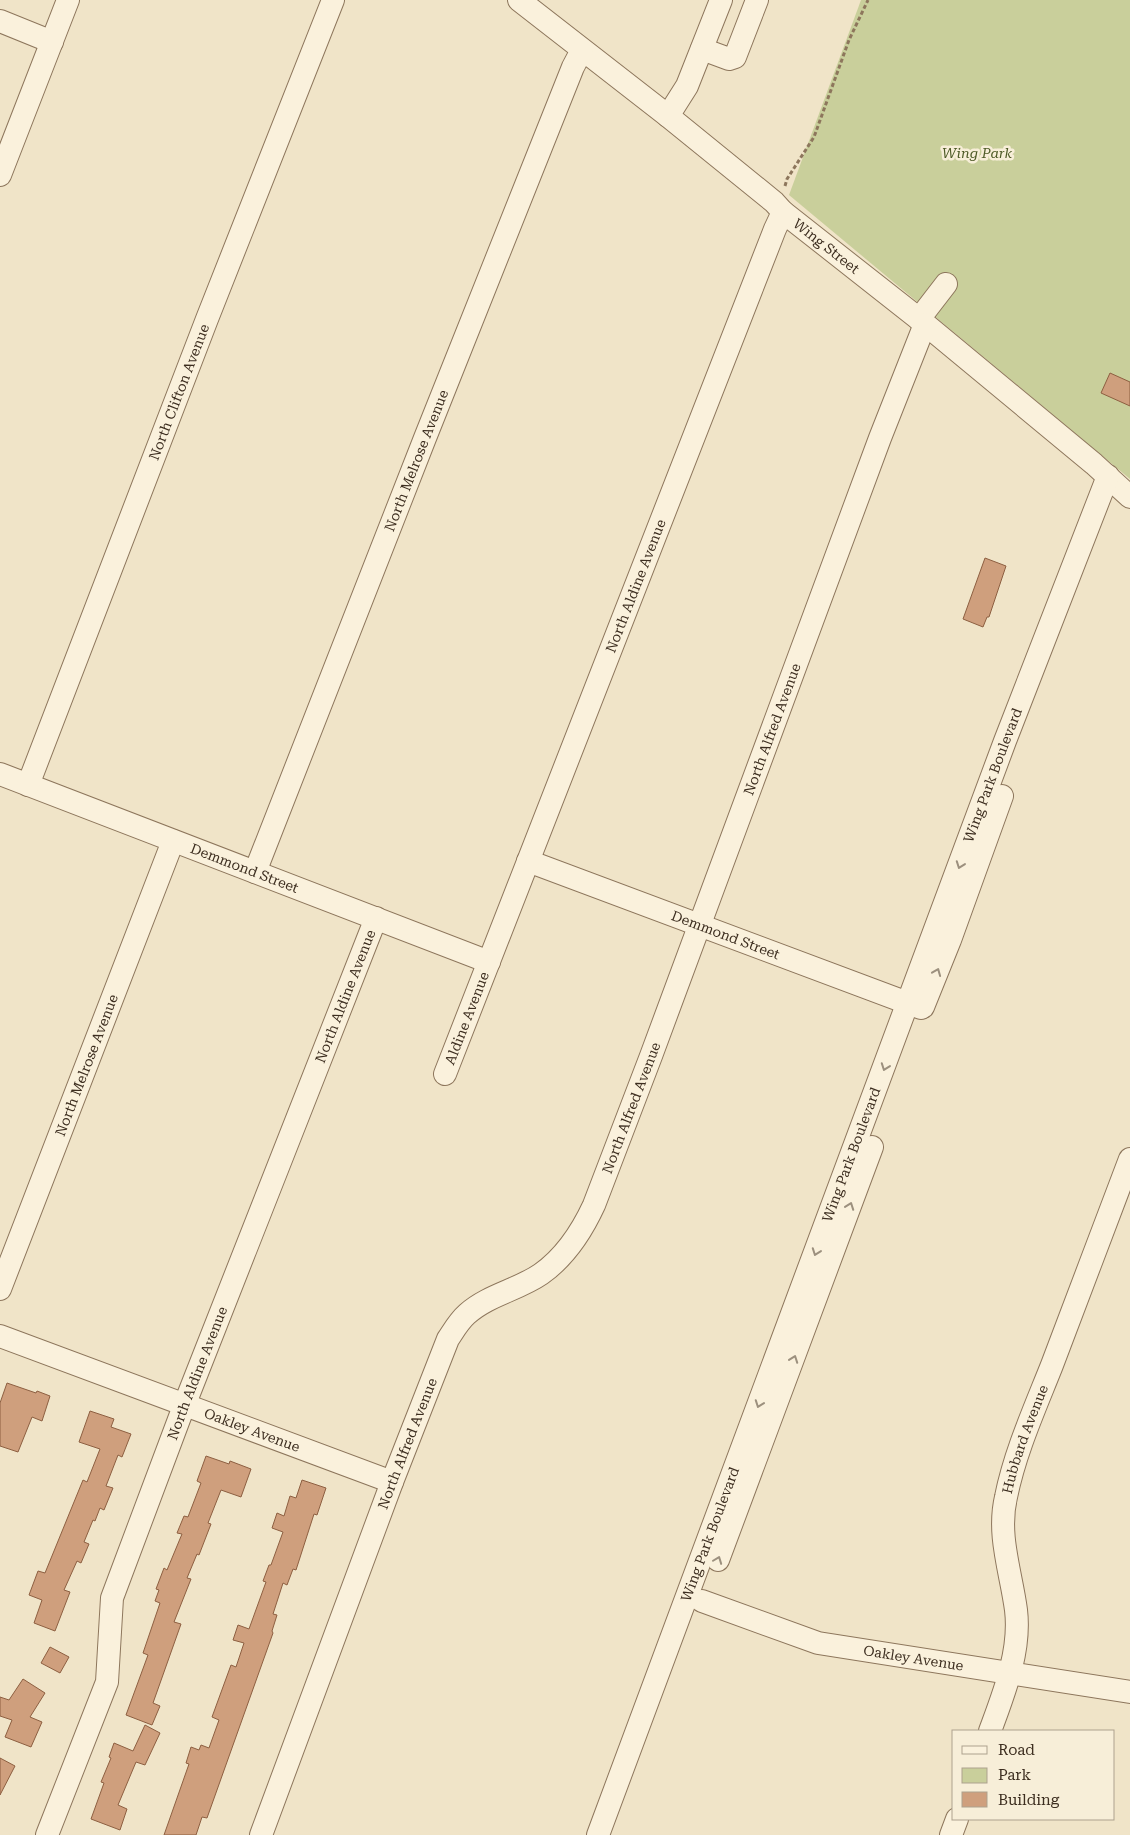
<svg xmlns="http://www.w3.org/2000/svg" width="1130" height="1835" font-family="'Roboto Serif',serif">
<style>
.green{fill:#c9cf9b}
.building{fill:#cf9f7d;stroke:#8d5f41}
.lines{fill:none;stroke-linecap:round;stroke-linejoin:round}
.minor-casing{stroke:#8d765c;stroke-width:24}
.path{stroke:#8d765c;stroke-width:3;stroke-dasharray:4 2.5;stroke-linecap:butt}
.minor{stroke:#faf1dc;stroke-width:22}
.oneway{stroke:#9c907e}
.labels{text-anchor:middle;dominant-baseline:central;stroke-width:5;stroke-linejoin:round;paint-order:stroke}
.park-label{font-size:14px;font-style:italic;fill:#4d5a26;stroke:#f7eed8}
.street-label{font-size:14px;fill:#3d2e20;stroke:#f7eed8}
</style>
<rect width="100%" height="100%" fill="#f0e4c8"/>
<!-- green -->
<polygon class="green" points="861,0 1130,0 1130,479 789,195"/>
<!-- building -->
<g class="building">
<polygon points="1110,373 1130,382 1130,406 1101,393"/>
<polygon points="985,558 1006,566 989,617 987,617 983,627 963,619"/>
<polygon points="7,1383 36,1393 37,1391 50,1396 42,1421 32,1417 18,1452 0,1446 0,1403"/>
<polygon points="90,1411 114,1419 111,1427 131,1434 122,1457 118,1455 106,1486 113,1488 104,1510 100,1508 95,1521 93,1520 84,1542 89,1544 81,1563 77,1561 64,1590 70,1592 55,1631 34,1623 42,1600 29,1595 38,1571 45,1573 83,1480 87,1482 100,1449 79,1442"/>
<polygon points="206,1456 229,1464 230,1461 251,1469 241,1497 221,1490 208,1523 211,1524 199,1555 197,1554 187,1578 191,1579 174,1622 181,1624 153,1703 160,1706 152,1725 126,1715 148,1655 143,1653 160,1603 155,1601 159,1590 156,1589 164,1568 167,1570 182,1534 177,1533 184,1516 188,1517 201,1483 197,1481"/>
<polygon points="302,1480 326,1488 317,1515 314,1514 296,1570 293,1569 287,1585 283,1583 273,1614 277,1615 272,1631 273,1633 207,1818 202,1817 196,1835 164,1835 189,1764 186,1763 191,1747 199,1750 201,1745 209,1748 219,1720 212,1717 231,1665 236,1667 244,1643 233,1640 238,1625 249,1629 266,1582 263,1581 269,1565 271,1565 283,1532 272,1528 277,1513 284,1516 290,1496 296,1498"/>
<polygon points="50,1647 69,1657 60,1673 41,1663"/>
<polygon points="23,1679 45,1693 30,1717 42,1722 31,1747 5,1737 12,1720 0,1716 0,1697 9,1700"/>
<polygon points="145,1725 160,1733 145,1765 136,1762 118,1805 127,1809 120,1830 91,1819 104,1783 101,1782 111,1758 109,1757 114,1743 133,1751"/>
<polygon points="0,1758 15,1766 0,1795"/>
</g>
<g class="lines">
<!-- minor casing -->
<g class="minor-casing">
<g id="minor">
<path id="s1" d="M519,0l149,116 106,86 9,10 136,107 175,145 36,33"/>
<polyline points="0,21 52,42"/>
<polyline points="702,49 729,59 735,57 757,0"/>
<polyline points="668,116 687,86 721,0"/>
<polyline points="0,175 68,0"/>
<polyline points="919,319 946,284"/>
<path id="s2" d="M0,774l489,188"/>
<path id="s3" d="M28,785l179,-466 126,-319"/>
<path id="s4" d="M528,861l393,147"/>
<path id="s5" d="M255,872l170,-434 148,-371 9,-17"/>
<polyline points="923,1007 950,940 1002,796"/>
<path id="s6" d="M445,1074l330,-845 8,-17"/>
<path id="s7" d="M0,1289l173,-448"/>
<path id="s8" d="M0,1336l392,146"/>
<polyline points="718,1560 872,1147"/>
<path id="s9" d="M702,1601l116,42 312,49"/>
<path id="s10" d="M990,1731c14,-38 31,-80 26,-121 -5,-38 -19,-75 -10,-113 9,-45 29,-89 46,-132 26,-69 52,-137 78,-206"/>
<path id="s11" d="M47,1835l60,-153 5,-84 72,-192 192,-488"/>
<path id="s12" d="M261,1835l131,-353 56,-143c6,-9 11,-18 19,-25 21,-19 51,-24 74,-40 24,-17 41,-43 53,-69l57,-149 229,-618 45,-114"/>
<path id="s13" d="M598,1835l407,-1094 103,-265"/>
<polyline points="951,1835 957,1819"/>
</g>
</g>
<!-- path -->
<polyline class="path" points="785,186 787,179 814,137 849,40 868,0"/>
<!-- minor -->
<use href="#minor" class="minor"/>
</g>
<!-- one-way arrows -->
<defs><path id="oneway-chevron" d="M-2-3.5L2.5 0L-2 3.5" fill="none" stroke-width="1.6" stroke-linecap="round" stroke-linejoin="round" transform="scale(1.25)"/></defs>
<g class="oneway">
<use href="#oneway-chevron" transform="translate(960 865) rotate(110)"/>
<use href="#oneway-chevron" transform="translate(937 972) rotate(-68)"/>
<use href="#oneway-chevron" transform="translate(885 1067) rotate(110)"/>
<use href="#oneway-chevron" transform="translate(850 1206) rotate(-70)"/>
<use href="#oneway-chevron" transform="translate(816 1252) rotate(110)"/>
<use href="#oneway-chevron" transform="translate(794 1359) rotate(-70)"/>
<use href="#oneway-chevron" transform="translate(759 1404) rotate(110)"/>
<use href="#oneway-chevron" transform="translate(718 1560) rotate(-69)"/>
</g>
<g class="labels">
<!-- park labels -->
<g class="park-label">
<text x="977" y="153">Wing Park</text>
</g>
<!-- street labels -->
<g class="street-label">
<text stroke="none"><textPath href="#s1" startOffset="394">Wing Street</textPath></text>
<text stroke="none"><textPath href="#s3" startOffset="421">North Clifton Avenue</textPath></text>
<text stroke="none"><textPath href="#s5" startOffset="442">North Melrose Avenue</textPath></text>
<text stroke="none"><textPath href="#s6" startOffset="524">North Aldine Avenue</textPath></text>
<text stroke="none"><textPath href="#s12" startOffset="1242">North Alfred Avenue</textPath></text>
<text stroke="none"><textPath href="#s13" startOffset="1131">Wing Park Boulevard</textPath></text>
<text stroke="none"><textPath href="#s2" startOffset="262">Demmond Street</textPath></text>
<text stroke="none"><textPath href="#s4" startOffset="211">Demmond Street</textPath></text>
<text stroke="none"><textPath href="#s11" startOffset="894">North Aldine Avenue</textPath></text>
<text stroke="none"><textPath href="#s6" startOffset="60">Aldine Avenue</textPath></text>
<text stroke="none"><textPath href="#s7" startOffset="240">North Melrose Avenue</textPath></text>
<text stroke="none"><textPath href="#s12" startOffset="838">North Alfred Avenue</textPath></text>
<text stroke="none"><textPath href="#s13" startOffset="726">Wing Park Boulevard</textPath></text>
<text stroke="none"><textPath href="#s11" startOffset="489">North Aldine Avenue</textPath></text>
<text stroke="none"><textPath href="#s8" startOffset="269">Oakley Avenue</textPath></text>
<text stroke="none"><textPath href="#s10" startOffset="300">Hubbard Avenue</textPath></text>
<text stroke="none"><textPath href="#s12" startOffset="418">North Alfred Avenue</textPath></text>
<text stroke="none"><textPath href="#s13" startOffset="321">Wing Park Boulevard</textPath></text>
<text stroke="none"><textPath href="#s9" startOffset="220">Oakley Avenue</textPath></text>
</g>
</g>
<!-- legend -->
<rect x="952" y="1730" width="162" height="90" fill="#f7eed8" stroke="#ada18e"/>
<rect x="962" y="1746" width="25" height="8" fill="#faf1dc" stroke="#ada18e"/>
<text x="998" y="1755" font-size="15" fill="#3d2e20">Road</text>
<rect x="962" y="1768" width="25" height="15" fill="#c9cf9b" stroke="#ada18e"/>
<text x="998" y="1780" font-size="15" fill="#3d2e20">Park</text>
<rect x="962" y="1792" width="25" height="15" fill="#cf9f7d" stroke="#ada18e"/>
<text x="998" y="1805" font-size="15" fill="#3d2e20">Building</text>
</svg>
